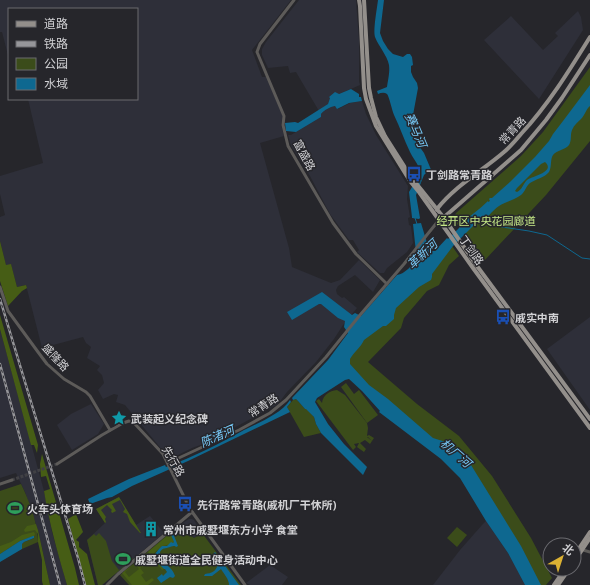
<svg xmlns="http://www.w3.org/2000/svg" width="590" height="585" font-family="'Open Sans','Noto Sans SC',sans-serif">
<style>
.built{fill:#2e2f39}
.green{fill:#3b4c1a}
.forest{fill:#465d15}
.water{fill:#0e6890;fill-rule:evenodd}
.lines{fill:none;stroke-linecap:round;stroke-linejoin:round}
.stream{stroke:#0e6890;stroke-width:1}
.minor-tunnel{stroke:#404044;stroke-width:3;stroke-dasharray:3 1.5;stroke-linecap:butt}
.minor{stroke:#5d5b59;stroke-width:3}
.major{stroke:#938f8b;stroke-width:4}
.rail-casing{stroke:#96969a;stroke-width:2.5}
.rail{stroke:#26262b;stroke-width:1;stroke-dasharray:3;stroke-linecap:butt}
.labels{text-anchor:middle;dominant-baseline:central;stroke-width:3;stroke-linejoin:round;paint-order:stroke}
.street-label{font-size:11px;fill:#d1d1d4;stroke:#26262b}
.poi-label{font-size:11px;font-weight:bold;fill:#d1d1d4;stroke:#26262b;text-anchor:start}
.park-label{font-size:11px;fill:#c5e887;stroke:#26262b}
.water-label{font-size:12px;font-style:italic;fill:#77c9f7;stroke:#26262b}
</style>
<rect width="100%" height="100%" fill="#26262b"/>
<!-- built -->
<g class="built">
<polygon points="0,0 291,0 252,50 262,77 266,77 283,116 281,124 284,136 260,143 289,248 292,267 331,283 340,280 359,260 380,280 373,292 355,275 338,286 336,290 337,294 342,298 344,297 357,308 343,325 334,339 316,362 287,392 278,404 206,443 192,448 172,458 168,457 125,405 116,402 118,395 114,394 103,399 98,390 104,383 102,375 97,370 100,366 87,358 91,347 86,343 83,337 42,348 26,285 17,287 11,265 6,266 0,241 0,217 5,215 0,194 0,176 43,163 28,99 137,99 137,9 9,9 9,59 2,32 0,32"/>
<polygon points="299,0 356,0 359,40 359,81 360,85 330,98 328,104 319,111 296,72 290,73 288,66 268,68 262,55 262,49 266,42"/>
<polygon points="578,11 581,17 583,30 539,99 484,40 511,16 543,50 558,36 555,33"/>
<polygon points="362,101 366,114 376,135 408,186 407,199 410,217 408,218 409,225 411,226 413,243 407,252 387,268 384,273 380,273 357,252 359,250 353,240 349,240 330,214 310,176 291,146 288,135 291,135 321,117 321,114 322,112 331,107 335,106 338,109 350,103"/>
<polygon points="590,317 590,410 547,349"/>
<polygon points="0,329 44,491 52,532 67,585 50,585 38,530 25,492 16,473 0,478"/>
<polygon points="91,404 104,424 98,434 72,450 57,425 71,414"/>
<polygon points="119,497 136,525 150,516 164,533 102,585 98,585 87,540 105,523 96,509"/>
<polygon points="189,519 192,519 194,520 202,533 194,538 178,526"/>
<polygon points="486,521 508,553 525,585 433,585 460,550 482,525"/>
<polygon points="270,565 288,577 282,585 250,585 246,583"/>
</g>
<!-- green -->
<g class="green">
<polygon points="590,67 590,141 546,195 484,261 455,221 454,217 456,213 521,156 543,132"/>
<polygon points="450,243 459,256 449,265 439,285 427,291 404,318 401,328 368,362 417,404 459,436 492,476 531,538 552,578 546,585 536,585 473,478 386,403 343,362"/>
<polygon points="346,383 354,394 359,390 378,415 367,423 341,387"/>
<path d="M337,390l8,5 22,28 1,5 -1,8 2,-1 5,3 -2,3 -4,-4h-1l5,4 -2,3 -5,-4 -5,3 6,6 -2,3 -7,-5 2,-4 -5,1 2,3 -3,3 -37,-49 3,-2 3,4c1,-8 7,-12 15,-13z"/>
<polygon points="296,399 298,401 305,409 306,408 314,417 316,424 321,433 304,437 287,407 293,400"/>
<path d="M21,484c8,16 17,40 17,58l-16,7v-5l2,-2 10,-4v-2h-1l-13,5 -20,13v-63z"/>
<polygon points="178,526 194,538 202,533 241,585 129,585 120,575"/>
<polygon points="457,527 467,535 457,547 447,538"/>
<polygon points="99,533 106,541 112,561 119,570 133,558 133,559 102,585 98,585 87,540 94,534 96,536"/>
</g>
<!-- forest -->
<g class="forest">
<polygon points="0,241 6,265 11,264 17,287 26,285 27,288 22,291 8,306 0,281"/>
<polygon points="0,315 38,445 37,453 34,445 31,445 4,344 0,329"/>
<path d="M42,454l33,114 4,17h-12c-9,-31 -18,-62 -23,-94l6,-2 -4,-13 -5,1 -1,-13z"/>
<polygon points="119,497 141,533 140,533 130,522 127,514 123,512 125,509 120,500 112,504 116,511 112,513 111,511 112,510 107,505 101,510 106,517 105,519 106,522 105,523 96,509"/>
<polygon points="76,514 83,532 76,540 79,542 79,547 87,554 95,585 86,585 68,519"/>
<polygon points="36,524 38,530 50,585 43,585 42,581 42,560 38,542 38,534 35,530 25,532 24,530 27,526"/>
<polygon points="34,532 35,534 34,536 20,541 0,554 0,546 11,542 22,535"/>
<path d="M172,532l1,1 -1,1v3l2,5c-4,3 -8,3 -12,4l-8,7 1,6 9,10 -2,1 -14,-18z"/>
<polygon points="139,558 145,565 140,568 144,573 141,575 146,582 152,578 154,580 148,585 132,585 122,573 132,565 125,572 129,577 139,569 134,562"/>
</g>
<!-- water -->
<g class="water">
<path d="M378,0h6l-4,33 3,8 5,8 5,5 10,3 4,-3h3l2,3 1,8 -2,1v6l2,5 4,6 1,5 -5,27 2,11 -1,13 10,14 8,19 -1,1h-5l-2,2 -8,20 4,23 -1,1 -7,-1v-1l-3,-25 3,-5 7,-19c-2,-6 -7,-11 -9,-16 -6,-12 -10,-25 -16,-37 -2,-5 -5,-19 -7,-21 -3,-2 -6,-1 -9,0l-1,-3 10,-4c1,-7 3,-15 2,-22 -2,-10 -10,-18 -14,-28 -2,-8 2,-28 3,-37z"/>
<path d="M590,85v21c-4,3 -5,9 -9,13 -3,3 -7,6 -9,11 -2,5 0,10 -3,15 -4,5 -12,5 -16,10 -3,4 -1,12 -4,17 -5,6 -13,7 -19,11 -4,3 -5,9 -9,12 -7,5 -16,7 -22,11 -8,5 -10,13 -20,14l-26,26 -21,28v3l-1,3 -12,7 -23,21 -2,7v4l-8,7h-3l-19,14c-3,7 -10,12 -14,19v5l19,21 19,14 45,39 16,5 4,3 18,19 50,81 20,39h-16l-17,-32 -22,-32 -26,-43 -19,-19 -62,-47 1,-1 -18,-20 -13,-12 -4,1 -28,18 -2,4 13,22 16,20 23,23 -4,8 -42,-42 -5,-9 -2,-7 -8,-8h-1l-7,-8 -2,-2 -3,1 -1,-2 36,-38 20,-27 -4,-6 1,-6 -7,-3 -17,-14h-2l-27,16 -5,-8 35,-20 30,23 3,-2 6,3 36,-41c8,-1 15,-10 20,-16l-2,-16 -2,-19 8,-1 6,20v4l4,4h4l12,-13 1,1 11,-11v-2c9,-9 20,-16 29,-25v1l2,-1 -1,-2 1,-1h2l19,-17 24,-24 14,-16 4,-7 10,-13zM545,162c11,10 -13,14 -18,18 -4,4 -5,10 -10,12l-2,-1 2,-3 24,-24z"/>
<path d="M351,89l8,5v3h2l1,4 -13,2 -12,6 -2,-3c-5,1 -11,4 -14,8v3l-25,15 -10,-1 -1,-8 10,-1 3,1 30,-19 2,-6 -1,-1 6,-5 4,2z"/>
<path d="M290,400l1,2 -4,5 3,5 -102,49 -56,25 -20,11 -5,1 -17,6 -2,-5 41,-20 36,-14 1,2c27,-10 53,-23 78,-37 14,-7 37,-16 46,-30z"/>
<path d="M173,533l5,13 -2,1 -1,-1c-2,0 -3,0 -5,1 -5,2 -7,0 -10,5 0,12 12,13 15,24l-2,2 -3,-1 -9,6 -4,-5 5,-4 1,2 4,-4 -2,-3h-1c-11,-11 -14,-11 -2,-23h5l4,-4 2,1 1,-1 -3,-7z"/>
<polygon points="33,536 34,536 34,538 24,542 22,544 22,549 0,562 0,554 20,541"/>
<path d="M215,552l24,33h-10c0,-6 -5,-11 -8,-16l-9,7h-8l1,-2c7,-1 10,-2 13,-9l-6,-10z"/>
</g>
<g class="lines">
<!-- stream -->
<g class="stream">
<polyline points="486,217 493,224 502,227 529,231 547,235 582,258 590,259"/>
<polyline points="415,218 417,224"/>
</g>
<!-- minor-tunnel -->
<polyline class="minor-tunnel" points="12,480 57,464"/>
<!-- minor -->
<g class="minor">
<polyline points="294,0 260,44 257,52 284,116 283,125 288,146 333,223 356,254 387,284"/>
<polyline points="0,287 8,311 38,352 47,364 64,379 86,392 90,396 110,430"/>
<polyline points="168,463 239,430 270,413 286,400 326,357 360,315 404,264 426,236 439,220"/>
<polyline points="57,464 102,435 123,423 129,421 135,424 163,454 190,509 245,585"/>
<polyline points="0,484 12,480"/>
<polyline points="580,549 590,552"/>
<polyline points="107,585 118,574 192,512"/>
</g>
<!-- major -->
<g class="major">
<polyline points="359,0 360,6 364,88 366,99 376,126 410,181 419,192 473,268 590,428"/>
<polyline points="364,0 369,88 371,98 376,117 385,136 411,177 444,218 477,266 590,419"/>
<path d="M437,210v-1c18,-23 45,-38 67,-57 6,-5 12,-12 17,-18 27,-29 48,-63 69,-97"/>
<polyline points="442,219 521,150 546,120 562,98 590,55"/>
<polyline points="574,556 590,532"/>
<polyline points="574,562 590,538"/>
<polyline points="554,585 565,569"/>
<polyline points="558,585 569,569"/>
</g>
<!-- rail casing -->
<g class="rail-casing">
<g id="rail">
<polyline points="0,299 78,558 85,585"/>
<polyline points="0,364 60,585"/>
</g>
</g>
<!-- rail -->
<use href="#rail" class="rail"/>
</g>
<!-- icons -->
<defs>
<g id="bus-bare" transform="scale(1.2)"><path d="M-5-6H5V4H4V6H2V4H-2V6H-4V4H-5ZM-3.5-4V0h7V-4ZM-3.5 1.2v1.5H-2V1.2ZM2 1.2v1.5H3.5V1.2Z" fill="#1a4fb4" stroke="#26262b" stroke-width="2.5" paint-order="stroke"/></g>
<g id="sight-bare" transform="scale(1.2)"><path d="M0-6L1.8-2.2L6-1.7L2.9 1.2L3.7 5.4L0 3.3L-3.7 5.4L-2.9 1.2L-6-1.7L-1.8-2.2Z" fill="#0f9aa8" stroke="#26262b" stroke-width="2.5" paint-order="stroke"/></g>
<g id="stadium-bare" transform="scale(1.2)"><path d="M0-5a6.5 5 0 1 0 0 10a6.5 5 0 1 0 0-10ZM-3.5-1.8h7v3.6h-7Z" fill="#2e9e5b" stroke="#26262b" stroke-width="2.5" paint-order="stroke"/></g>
<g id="building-bare" transform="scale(1.2)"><path d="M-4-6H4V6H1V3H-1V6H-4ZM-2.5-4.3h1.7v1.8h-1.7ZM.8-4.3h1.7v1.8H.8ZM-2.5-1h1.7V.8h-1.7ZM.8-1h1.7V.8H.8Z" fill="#0f9aa8" stroke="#26262b" stroke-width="2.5" paint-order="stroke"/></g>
</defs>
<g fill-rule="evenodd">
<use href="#bus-bare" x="414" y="174"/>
<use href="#bus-bare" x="503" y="317"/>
<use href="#sight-bare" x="119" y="418"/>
<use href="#bus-bare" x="185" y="504"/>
<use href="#stadium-bare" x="15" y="508"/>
<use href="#building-bare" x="151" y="529"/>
<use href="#stadium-bare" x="123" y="559"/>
</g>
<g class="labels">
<!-- street labels -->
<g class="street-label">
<text transform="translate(512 130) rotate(-47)">常青路</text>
<text transform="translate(305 155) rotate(62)">富盛路</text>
<text transform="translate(472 250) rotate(55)">丁剑路</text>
<text transform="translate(56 357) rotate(47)">盛隆路</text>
<text transform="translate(263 405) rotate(-33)">常青路</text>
<text transform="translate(174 461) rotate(60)">先行路</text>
</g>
<!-- poi labels -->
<g class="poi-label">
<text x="426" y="174">丁剑路常青路</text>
<text x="515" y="317">戚实中南</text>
<text x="131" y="418">武装起义纪念碑</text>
<text x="197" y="504">先行路常青路(戚机厂干休所)</text>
<text x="27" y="508">火车头体育场</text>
<text x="163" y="529">常州市戚墅堰东方小学 食堂</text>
<text x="135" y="559">戚墅堰街道全民健身活动中心</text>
</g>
<!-- park labels -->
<g class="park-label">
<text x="486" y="220">经开区中央花园廊道</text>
</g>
<!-- water labels -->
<g class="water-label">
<text transform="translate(416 130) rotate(67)">赛马河</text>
<text transform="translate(422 254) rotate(-43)">革新河</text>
<text transform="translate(217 436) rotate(-24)">陈渚河</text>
<text transform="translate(456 453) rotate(41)">机厂河</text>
</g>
</g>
<!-- legend -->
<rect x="8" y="8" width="130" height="92" fill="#26262b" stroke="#6a6a6f"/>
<rect x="16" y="21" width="20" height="6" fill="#938f8b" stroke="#6a6a6f"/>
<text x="44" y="28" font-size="12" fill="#d1d1d4">道路</text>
<rect x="16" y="41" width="20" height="6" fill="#96969a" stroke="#6a6a6f"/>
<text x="44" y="48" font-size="12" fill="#d1d1d4">铁路</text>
<rect x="16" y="58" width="20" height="12" fill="#3b4c1a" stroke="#6a6a6f"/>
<text x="44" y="68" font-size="12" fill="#d1d1d4">公园</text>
<rect x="16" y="78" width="20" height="12" fill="#0e6890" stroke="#6a6a6f"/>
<text x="44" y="88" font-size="12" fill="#d1d1d4">水域</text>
<!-- north arrow -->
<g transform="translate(562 557) rotate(39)"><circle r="19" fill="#26262b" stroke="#6a6a6f"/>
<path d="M0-3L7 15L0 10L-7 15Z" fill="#dcb233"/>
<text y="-6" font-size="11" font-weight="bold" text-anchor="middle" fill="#d1d1d4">北</text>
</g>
</svg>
